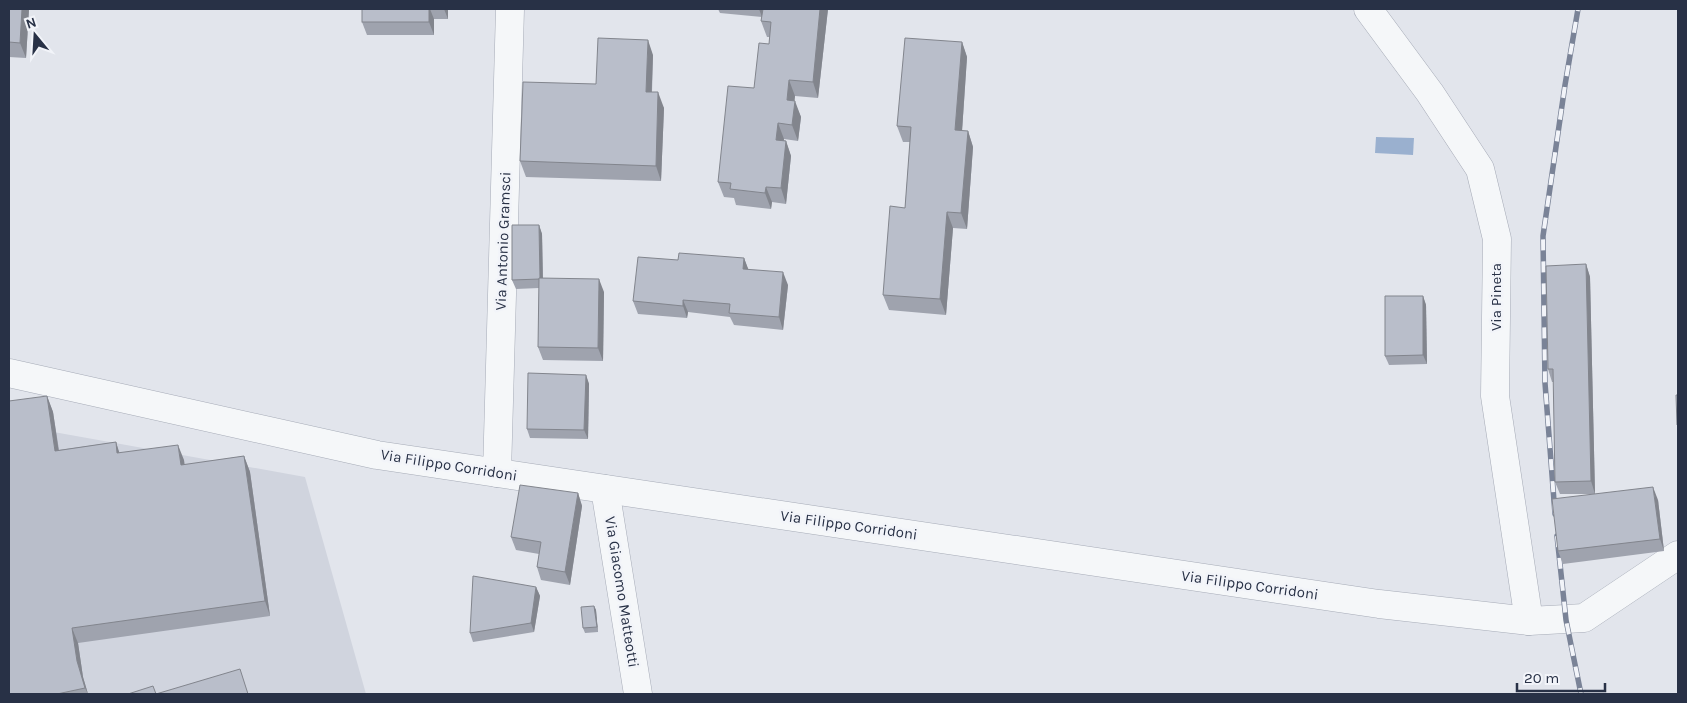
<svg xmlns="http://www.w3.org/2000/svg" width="1687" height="703" font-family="Karla,sans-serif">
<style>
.built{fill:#d0d4de}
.water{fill:#9ab0cf}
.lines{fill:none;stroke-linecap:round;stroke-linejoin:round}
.street-casing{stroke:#a6abb7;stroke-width:29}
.street{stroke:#f5f7f9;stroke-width:28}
.rail-casing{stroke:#7a8397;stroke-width:5.5}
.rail{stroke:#f2f4f9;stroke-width:4;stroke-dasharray:11;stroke-linecap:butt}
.wall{fill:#9fa3ae}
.shaded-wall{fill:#82858d}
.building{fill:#b9beca;stroke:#82858d}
.labels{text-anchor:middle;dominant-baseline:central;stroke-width:5;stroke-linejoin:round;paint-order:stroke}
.street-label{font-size:15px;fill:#283146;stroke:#f2f4f9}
</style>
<rect width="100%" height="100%" fill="#e2e5ec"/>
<!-- built -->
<polygon class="built" points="9,424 305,477 366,694 9,694"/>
<!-- water -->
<polygon class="water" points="1376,137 1414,138 1413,155 1375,153"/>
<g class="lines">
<!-- street casing -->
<g class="street-casing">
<g id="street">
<polyline points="1368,9 1430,93 1480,169 1497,239 1495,396 1529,621"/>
<polyline points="9,373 377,455 1379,604 1529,621 1584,618 1678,555"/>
<polyline points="497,473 510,9"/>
<polyline points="605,489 638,694"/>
</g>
</g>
<!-- street -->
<use href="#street" class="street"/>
<!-- rail casing -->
<g class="rail-casing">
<g id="rail">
<polyline points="1555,514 1545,383 1543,236 1565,85 1578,9"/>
<polyline points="1557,536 1566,620 1581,694"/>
</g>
</g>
<!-- rail -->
<use href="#rail" class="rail"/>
</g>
<!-- wall -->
<g class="wall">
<polygon points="9,9 29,9 26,58 9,57"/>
<polygon points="362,9 448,9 448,19 434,19 434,35 367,35 362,22"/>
<polygon points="718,9 828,9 818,98 795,96 794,101 801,117 798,141 784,139 783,140 786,141 791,156 786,204 772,202 771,209 736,205 734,198 724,197 718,182 754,88 769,44 770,37 767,37 761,21 762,17 720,13"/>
<polygon points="962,42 967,57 962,131 968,131 973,147 967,229 953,228 946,315 889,310 883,295 905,208 910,142 903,142 897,126"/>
<polygon points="653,55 652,92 664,108 661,181 526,177 520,161 596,84"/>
<polygon points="539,225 542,234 543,278 604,292 603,361 543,360 538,347 539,288 516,289 512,280"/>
<polygon points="744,258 748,269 788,285 783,330 734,325 730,317 688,312 687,318 638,314 633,301 678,260"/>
<polygon points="1586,264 1590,277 1595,494 1560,494 1555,482 1554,382 1552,382 1548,369"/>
<polygon points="1423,296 1426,305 1427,364 1389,365 1385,356"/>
<polygon points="586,375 589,384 588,439 530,438 527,429"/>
<polygon points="47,396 53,412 59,450 116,442 119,453 184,460 184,465 244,456 250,472 270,616 78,643 83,677 88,694 9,694"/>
<polygon points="578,493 582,506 570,585 541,580 537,567 539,554 516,550 511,537"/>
<polygon points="1658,500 1664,551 1563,564 1558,551"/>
<polygon points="536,587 540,596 534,632 473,642 470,633"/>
<polygon points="594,606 596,610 598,632 585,633 583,628"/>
</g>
<!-- shaded-wall -->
<g class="shaded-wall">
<polygon points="22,9 29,9 26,58 20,43"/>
<polygon points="429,9 430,9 434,19 434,35 429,22"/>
<polygon points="444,9 448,9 448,19"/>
<polygon points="759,9 762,9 763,11 762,17"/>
<polygon points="820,9 828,9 818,98 813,82"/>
<polygon points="648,40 653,55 651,108 646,92"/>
<polygon points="962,42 967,57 961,146 955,130"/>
<polygon points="789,80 795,96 793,116 787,100"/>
<polygon points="658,92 664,108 661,181 656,166"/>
<polygon points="795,101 801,117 798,141 792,125"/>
<polygon points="778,123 784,139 782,155 776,140"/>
<polygon points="968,131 973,147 967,229 961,213"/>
<polygon points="786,141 791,156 786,204 781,188"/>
<polygon points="766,187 772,202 771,209 765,193"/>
<polygon points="947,212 953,228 946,315 940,299"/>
<polygon points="539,225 542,234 543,288 540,279"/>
<polygon points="744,258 749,271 743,269"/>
<polygon points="1586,264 1590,277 1595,494 1591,481"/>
<polygon points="783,272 788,285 783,330 779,317"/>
<polygon points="599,279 604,292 603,361 598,348"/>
<polygon points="1423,296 1426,305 1427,364 1423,355"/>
<polygon points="683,300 688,312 687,318 683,306"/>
<polygon points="586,375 589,384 588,439 584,430"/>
<polygon points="47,396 53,412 61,467 55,451"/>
<polygon points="116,442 121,458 117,453"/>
<polygon points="178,445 184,460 187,481 181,465"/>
<polygon points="244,456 250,472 270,616 265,601"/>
<polygon points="1653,487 1658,500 1664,551 1660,539"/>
<polygon points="578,493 582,506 570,585 565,572"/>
<polygon points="536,587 540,596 534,632 531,623"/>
<polygon points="594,606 596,610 598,632 597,627"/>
<polygon points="72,628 78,643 83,677 88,694 85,688 77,661"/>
</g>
<!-- building -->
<g class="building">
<polygon points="9,9 22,9 20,43 9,42"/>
<rect x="362" y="9" width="67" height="13"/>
<polygon points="763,9 820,9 813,82 789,80 787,100 795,101 792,125 778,123 776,140 786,141 781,188 766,187 765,193 730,189 731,183 718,182 728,86 754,88 759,43 769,44 771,22 761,21"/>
<polygon points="598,38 648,40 646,92 658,92 656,166 520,161 523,82 596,84"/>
<polygon points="905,38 962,42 955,130 968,131 961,213 947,212 940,299 883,295 890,206 905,208 911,127 897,126"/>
<polygon points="512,225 539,225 540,279 512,280"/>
<polygon points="679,253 744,258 743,269 783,272 779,317 729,313 730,304 683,300 683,306 633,301 638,257 678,260"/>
<polygon points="1586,264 1591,481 1555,482 1553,369 1548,369 1546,266"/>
<polygon points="539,278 599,279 598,348 538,347"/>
<polygon points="1385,296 1423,296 1423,355 1385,356"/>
<polygon points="528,373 586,375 584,430 527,429"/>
<polygon points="1676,395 1678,395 1678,425 1677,425"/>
<polygon points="47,396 55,451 116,442 117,453 178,445 181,465 244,456 265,601 72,628 77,661 85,688 57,694 9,694 9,401"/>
<polygon points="520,485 578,493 565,572 537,567 541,542 511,537"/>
<polygon points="1653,487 1660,539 1558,551 1552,499"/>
<polygon points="473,576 536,587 531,623 470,633"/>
<polygon points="594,606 597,627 583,628 581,607"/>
<polygon points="240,669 248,694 156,694"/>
<polygon points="153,686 156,694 128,694"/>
</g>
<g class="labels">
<!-- street labels -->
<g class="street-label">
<text transform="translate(503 241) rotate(-88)">Via Antonio Gramsci</text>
<text transform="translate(1496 297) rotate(-90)">Via Pineta</text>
<text transform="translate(449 465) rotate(9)">Via Filippo Corridoni</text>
<text transform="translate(849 525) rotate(8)">Via Filippo Corridoni</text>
<text transform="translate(1250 585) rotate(8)">Via Filippo Corridoni</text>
<text transform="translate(622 592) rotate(81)">Via Giacomo Matteotti</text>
</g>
</g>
<!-- border -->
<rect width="1687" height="703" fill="none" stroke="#283146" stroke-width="20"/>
<!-- north arrow -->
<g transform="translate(35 35) rotate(342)" stroke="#f2f4f9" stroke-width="4" paint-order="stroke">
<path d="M0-4L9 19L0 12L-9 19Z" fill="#283146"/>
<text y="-8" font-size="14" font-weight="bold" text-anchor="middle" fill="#283146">N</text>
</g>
<!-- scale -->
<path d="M1517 683v8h88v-8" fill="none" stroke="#283146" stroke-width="2.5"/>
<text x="1524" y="683" font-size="15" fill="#283146" stroke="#f2f4f9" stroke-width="4" paint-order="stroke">20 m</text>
</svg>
